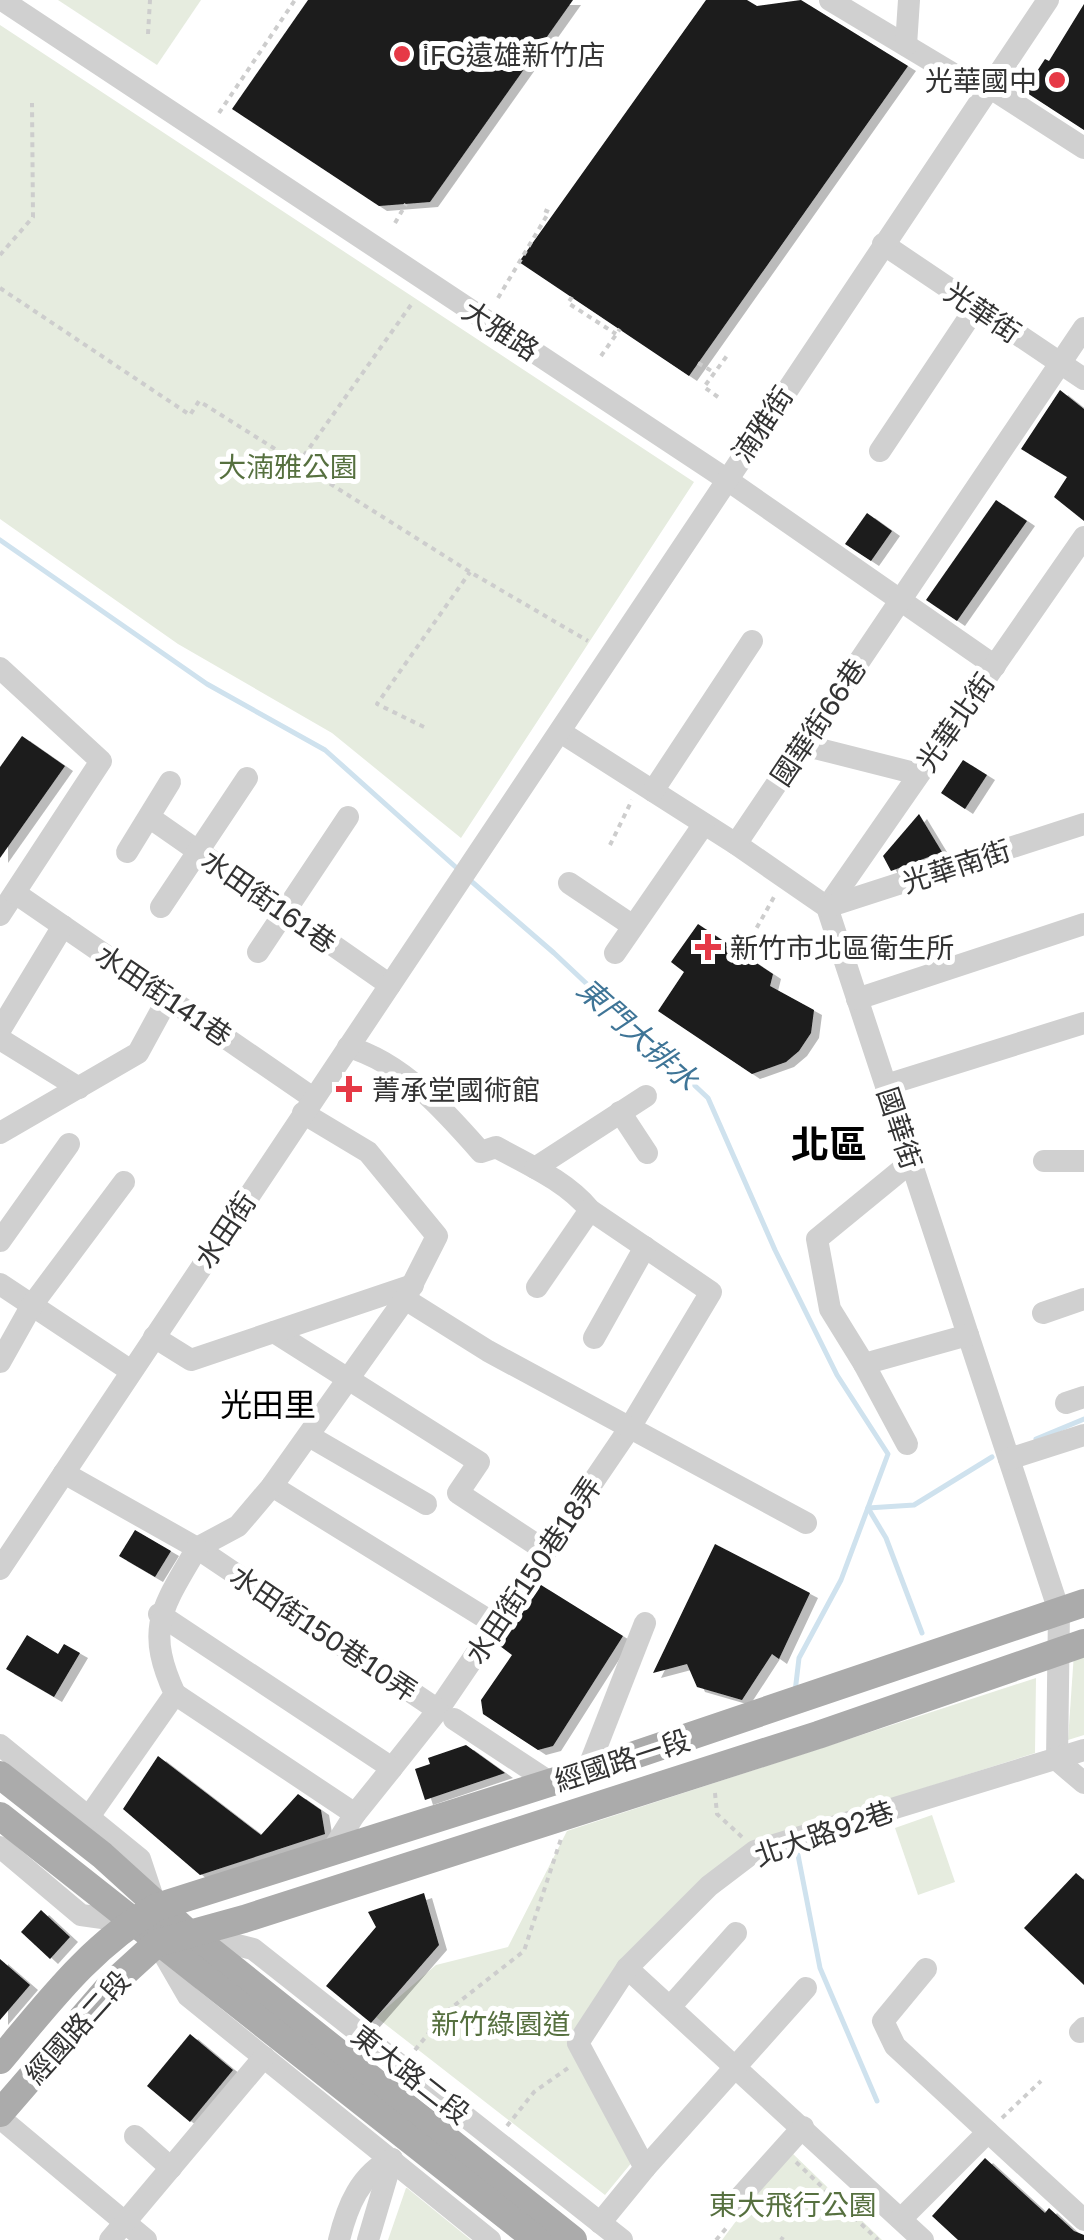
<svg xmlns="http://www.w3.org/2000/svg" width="1084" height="2240" font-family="'Golos Text','Noto Sans TC',sans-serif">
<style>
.green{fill:#e6ecdf}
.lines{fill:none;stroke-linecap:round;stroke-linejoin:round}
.stream{stroke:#cfe2ee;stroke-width:5}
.building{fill:#1a1a1a;filter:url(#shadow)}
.path{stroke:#cdcdcd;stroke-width:4;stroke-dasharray:5 5;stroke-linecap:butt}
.minor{stroke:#d0d0d0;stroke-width:22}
.major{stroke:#ababab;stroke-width:28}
.poi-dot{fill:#e63946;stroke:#fff;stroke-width:4}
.labels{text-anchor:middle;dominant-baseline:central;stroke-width:10;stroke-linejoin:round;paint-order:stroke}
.poi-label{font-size:28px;fill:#333;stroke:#fff;text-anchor:start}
.street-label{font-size:28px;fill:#333;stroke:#fff}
.park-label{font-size:28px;fill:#56703f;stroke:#fff}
.water-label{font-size:30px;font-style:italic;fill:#3f7597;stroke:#fff}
.quarter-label{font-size:32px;fill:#000;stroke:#fff}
.district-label{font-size:38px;font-weight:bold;fill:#000;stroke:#fff}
</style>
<defs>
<filter id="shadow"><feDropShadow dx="8" dy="5" stdDeviation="0" flood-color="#0004"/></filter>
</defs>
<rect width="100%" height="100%" fill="#fff"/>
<!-- green -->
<g class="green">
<polygon points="58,0 201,0 157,65"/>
<polygon points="0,25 694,482 461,838 332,733 178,644 0,519"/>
<polygon points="1084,1650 1084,1735 1068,1740 1074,1653"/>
<polygon points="1036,1678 1035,1753 751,1843 571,2041 633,2161 605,2195 376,2017 436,1965 508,1947 567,1831"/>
<polygon points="932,1815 955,1882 918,1895 895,1828"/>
<polygon points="789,2150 882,2240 722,2240"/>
<polygon points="406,2188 407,2188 471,2240 388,2240"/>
</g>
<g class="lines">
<!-- stream -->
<g class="stream">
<polyline points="0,540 207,684 325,750 459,870"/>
<polyline points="471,881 554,953 708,1098 775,1250 837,1375 888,1454 841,1580 799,1658 795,1692"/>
<polyline points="1036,1439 1084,1419"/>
<polyline points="922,1633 886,1538 868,1508 914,1505 992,1457"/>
<polyline points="798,1855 820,1968 877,2101"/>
</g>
</g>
<!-- building -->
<g class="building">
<polygon points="308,0 573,0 430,202 379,206 232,109"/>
<polygon points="706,0 747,0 757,6 801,0 908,66 689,376 519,262"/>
<polygon points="1084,4 1084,130 1024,91 1045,59 1049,61"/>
<polygon points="1060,390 1084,409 1084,521 1054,497 1067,477 1021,449"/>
<polygon points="996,500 1027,521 957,621 926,600"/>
<polygon points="867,513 892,531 871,561 845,544"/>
<polygon points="22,736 65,766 0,858 0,767"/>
<polygon points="963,760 987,775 965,809 941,793"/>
<polygon points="919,814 942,852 891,871 883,856"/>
<polygon points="698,924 773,974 770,986 814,1010 811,1033 799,1051 786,1062 752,1074 658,1011 684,972 671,962"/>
<polygon points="135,1530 171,1551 155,1577 119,1556"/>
<polygon points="715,1544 810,1593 779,1659 772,1654 742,1700 697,1687 687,1664 653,1673"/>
<polygon points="541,1585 623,1636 553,1746 538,1750 483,1714 481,1700 512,1655 500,1646"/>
<polygon points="27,1635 58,1654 64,1644 80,1653 54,1697 6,1669"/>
<polygon points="466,1745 505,1773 425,1800 415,1769 430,1764 428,1758"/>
<polygon points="158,1756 261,1835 298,1794 321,1810 325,1834 200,1875 123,1809"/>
<polygon points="1076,1873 1084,1880 1084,1985 1024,1928"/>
<polygon points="424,1893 439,1945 371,2023 326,1986 376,1927 368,1912"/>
<polygon points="41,1910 70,1937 50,1959 21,1932"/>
<polygon points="0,1959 30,1985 0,2020"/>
<polygon points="190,2034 233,2070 190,2122 147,2086"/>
<polygon points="985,2158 1045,2213 1049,2208 1074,2231 1084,2235 1084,2240 958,2240 932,2216"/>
</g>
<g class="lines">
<!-- path -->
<g class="path">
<polyline points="148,34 150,0"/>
<polyline points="219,113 295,0"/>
<polyline points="395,223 406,204"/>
<polyline points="0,255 33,217 32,103"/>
<polyline points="0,288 190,415 199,401 470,572 588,641"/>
<polyline points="572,297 568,303 616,334"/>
<polyline points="498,298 549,212 544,210"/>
<polyline points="601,356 620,329"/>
<polyline points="698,363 715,373"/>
<polyline points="718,397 704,387 729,353"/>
<polyline points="298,464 413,302"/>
<polyline points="424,727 377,704 470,572"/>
<polyline points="610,845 632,800"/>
<polyline points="742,954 774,897"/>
<polyline points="715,1793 717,1814 742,1837"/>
<polyline points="415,2050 446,2012 524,1951 561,1839"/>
<polyline points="1002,2118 1041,2081"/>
<polyline points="507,2126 534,2092 568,2068"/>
<polyline points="796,2162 878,2240"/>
<polyline points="716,2240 729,2225"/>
<polyline points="781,2240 783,2237"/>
</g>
<!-- minor -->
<g class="minor">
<polyline points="2,0 726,479 995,666"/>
<polyline points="830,0 985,93"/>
<polyline points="906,45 909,0"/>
<polyline points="989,87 1084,148"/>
<polyline points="883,244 1084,379"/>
<polyline points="880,451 976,307"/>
<polyline points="0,668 101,761 0,915"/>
<polyline points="562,733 736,844 827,907 1059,1611 1057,1760 1084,1783"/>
<polyline points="803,745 918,774"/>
<polyline points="653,791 752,641"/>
<polyline points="149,817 390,985"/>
<polyline points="736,844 1084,328"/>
<polyline points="127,852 170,782"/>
<polyline points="569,883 633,926"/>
<polyline points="15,893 313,1098"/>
<polyline points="161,907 247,778"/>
<polyline points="827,907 1084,537"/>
<polyline points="827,907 1084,824"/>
<polyline points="258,952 348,817"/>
<polyline points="615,953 704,824"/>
<polyline points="857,999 1084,924"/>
<polyline points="0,1030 63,926"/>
<polyline points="0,1039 79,1088"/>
<path d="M348,1047c54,15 97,64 133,105l15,-5c33,18 70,34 94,63l121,82 -82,137 -191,281"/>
<polyline points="886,1085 1084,1023"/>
<polyline points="620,1112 647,1153"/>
<polyline points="0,1133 138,1053 168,998"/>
<polyline points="1044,1161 1084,1161"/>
<polyline points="911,1162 817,1239 830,1309 864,1364 968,1335"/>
<polyline points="535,1168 646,1096"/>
<polyline points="0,1241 69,1144"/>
<polyline points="0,1284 131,1371"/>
<polyline points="537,1287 590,1210"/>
<polyline points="405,1299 488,1351 806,1523"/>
<polyline points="1043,1313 1084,1299"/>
<polyline points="274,1332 479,1462 458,1493 546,1551"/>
<polyline points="154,1337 191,1360 413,1285"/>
<polyline points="594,1338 645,1247"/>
<polyline points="0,1362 32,1305 124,1182"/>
<polyline points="864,1364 907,1444"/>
<polyline points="1066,1403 1084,1397"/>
<polyline points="309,1436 426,1504"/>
<polyline points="1009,1459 1084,1435"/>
<polyline points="64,1473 197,1548 438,1710 392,1768"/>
<polyline points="272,1486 495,1624"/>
<polyline points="197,1548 238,1526 272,1486 405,1299 437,1236 368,1152 303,1113"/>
<polyline points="0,1569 1048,0"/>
<polyline points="159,1614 392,1768 355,1814"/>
<polyline points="175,1694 355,1814 331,1852"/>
<polyline points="454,1719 551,1783"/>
<polyline points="0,1745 140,1859 155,1904"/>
<polyline points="587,1771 645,1623"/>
<path d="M88,1818l87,-124c-31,-67 -12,-87 22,-146"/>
<polyline points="0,1847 81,1915 131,1922"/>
<polyline points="193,1934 253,1949 622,2240"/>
<polyline points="159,1946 188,1996 490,2240"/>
<polyline points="627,1968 923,2240"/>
<polyline points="926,1969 883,2021 895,2046 988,2132"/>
<polyline points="670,2007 736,1933"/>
<polyline points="1080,2032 1084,2028"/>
<polyline points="0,2118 146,2240"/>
<polyline points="135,2136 171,2168"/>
<polyline points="645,2168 806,1988"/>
<polyline points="733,2205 803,2127"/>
<polyline points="901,2219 988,2132 1084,2220"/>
<polyline points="600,2223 645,2168 578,2043 627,1968 709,1886 755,1851 1084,1750"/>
<polyline points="110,2240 264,2057"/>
<path d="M339,2240c8,-33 21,-66 53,-81"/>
<polyline points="368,2240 392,2159"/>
</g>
<!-- major -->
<g class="major">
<polyline points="0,1775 102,1855 188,1933 573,2240"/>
<polyline points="0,1816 537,2240"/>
<path d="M0,2060c48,-57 91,-115 157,-153l430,-136 497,-168"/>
<polyline points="0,2113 111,1985 157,1943 244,1919 818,1735 1084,1643"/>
</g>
</g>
<!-- markers -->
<g class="poi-dot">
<circle cx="402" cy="54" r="10"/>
<circle cx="1057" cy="80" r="10"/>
<path d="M703 932h10v10h10v10h-10v10h-10v-10h-10v-10h10z"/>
<path d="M344 1074h10v10h10v10h-10v10h-10v-10h-10v-10h10z"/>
</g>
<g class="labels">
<!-- poi labels -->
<g class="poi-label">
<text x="422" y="54">iFG遠雄新竹店</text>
<text x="1037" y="80" text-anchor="end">光華國中</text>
<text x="730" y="947">新竹市北區衛生所</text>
<text x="372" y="1089">菁承堂國術館</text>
</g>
<!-- street labels -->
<g class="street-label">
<text transform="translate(983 312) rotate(34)">光華街</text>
<text transform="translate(501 330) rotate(33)">大雅路</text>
<text transform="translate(762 424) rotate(-56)">湳雅街</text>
<text transform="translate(818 722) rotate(-56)">國華街66巷</text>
<text transform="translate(955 722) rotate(-55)">光華北街</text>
<text transform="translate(956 866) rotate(-18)">光華南街</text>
<text transform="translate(269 901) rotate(35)">水田街161巷</text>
<text transform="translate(164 995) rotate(34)">水田街141巷</text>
<text transform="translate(900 1128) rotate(72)">國華街</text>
<text transform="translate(225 1230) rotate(-56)">水田街</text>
<text transform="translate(533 1570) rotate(-56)">水田街150巷18弄</text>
<text transform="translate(324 1633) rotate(34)">水田街150巷10弄</text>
<text transform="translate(622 1760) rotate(-18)">經國路一段</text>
<text transform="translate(824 1833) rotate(-19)">北大路92巷</text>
<text transform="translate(77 2027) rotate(-48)">經國路二段</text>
<text transform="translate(411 2074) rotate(38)">東大路二段</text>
</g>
<!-- park labels -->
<g class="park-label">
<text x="288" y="466">大湳雅公園</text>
<text x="501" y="2023">新竹綠園道</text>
<text x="793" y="2204">東大飛行公園</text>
</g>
<!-- water labels -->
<g class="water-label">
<text transform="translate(638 1034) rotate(42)">東門大排水</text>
</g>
<!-- quarter labels -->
<g class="quarter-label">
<text x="268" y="1404">光田里</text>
</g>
<!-- district labels -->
<g class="district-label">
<text x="829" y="1143">北區</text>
</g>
</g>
</svg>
